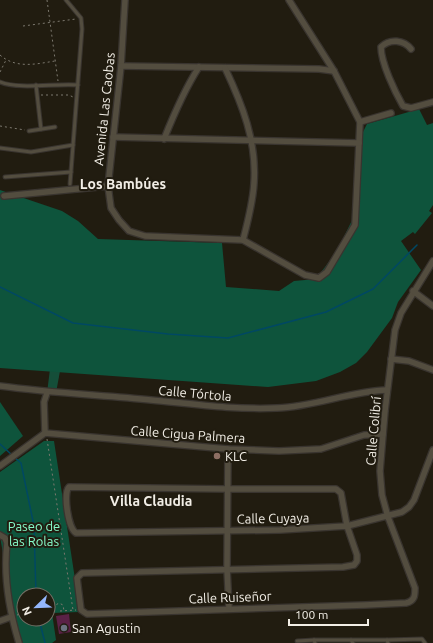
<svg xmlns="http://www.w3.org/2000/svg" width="433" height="643" font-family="Ubuntu,sans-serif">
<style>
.green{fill:#154e39}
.forest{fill:#0e543c;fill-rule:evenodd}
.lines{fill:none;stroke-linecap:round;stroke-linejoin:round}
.stream{stroke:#004863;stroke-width:1.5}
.building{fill:#5a2146}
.lane-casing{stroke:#39342f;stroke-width:5}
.street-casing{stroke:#39342f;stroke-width:8}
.path{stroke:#7d796f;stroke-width:1;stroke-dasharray:2 3;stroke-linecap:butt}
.lane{stroke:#534d3f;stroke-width:3}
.street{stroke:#534d3f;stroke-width:5.5}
.education-dot{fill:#8d6e63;stroke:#211c10;stroke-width:1.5}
.worship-dot{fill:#6b7280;stroke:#211c10;stroke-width:1.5}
.labels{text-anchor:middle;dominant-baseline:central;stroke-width:4;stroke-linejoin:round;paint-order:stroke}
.street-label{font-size:13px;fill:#f2eee6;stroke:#211c10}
.poi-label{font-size:13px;fill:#f2eee6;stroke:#211c10;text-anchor:start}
.park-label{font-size:13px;fill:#85f9c8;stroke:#211c10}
.neighbourhood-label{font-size:14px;font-weight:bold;fill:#f2eee6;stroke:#211c10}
</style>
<rect width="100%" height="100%" fill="#211c10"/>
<!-- green -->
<polygon class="green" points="50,369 60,371 56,393 47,393"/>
<!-- forest -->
<g class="forest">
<polygon points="419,109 427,125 433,123 433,205 429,211 432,213 415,234 413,232 401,241 421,270 398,302 392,318 367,352 356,363 340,372 316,381 268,387 0,368 0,190 62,211 78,221 98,239 222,243 226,287 279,291 294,281 316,279 337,251 357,210 363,132 367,124"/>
<polygon points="0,402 23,436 0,456"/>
<path d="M44,441h10l26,171 -28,1 4,27 -4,3h-29l-10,-29 -13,-78v-64zM24,595h24v24h-24z"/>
</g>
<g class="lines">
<!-- stream -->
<g class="stream">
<polyline points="0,287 73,323 168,334 228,338 326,312 373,289 417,245"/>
<polyline points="0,444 12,455"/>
<polyline points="14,457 21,463 34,526 36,595"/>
<polyline points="39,619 45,643"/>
</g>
</g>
<!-- building -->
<polygon class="building" points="69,614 71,632 59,634 56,616"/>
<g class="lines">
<!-- lane casing -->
<g class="lane-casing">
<g id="lane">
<polyline points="66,0 81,18 82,29 70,184"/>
<path d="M0,82c20,8 55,1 78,3"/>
<polyline points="36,85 41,129"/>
<polyline points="29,131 55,127"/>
<polyline points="0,148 31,152 73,145"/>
<polyline points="5,177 71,172"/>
<polyline points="351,640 387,640 388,643"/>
<polyline points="387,640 422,639 425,643"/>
<polyline points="297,641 314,640"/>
<polyline points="315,643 314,640 351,640 353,643"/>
</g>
</g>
<!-- street casing -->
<g class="street-casing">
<g id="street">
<polyline points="125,0 121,66 108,186 111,208 119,220 129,231 145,236 243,240 305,275 319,278 327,272 355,225 360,122 334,71 289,0"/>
<path d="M411,49c-7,-9 -21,-11 -30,-2 0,16 14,45 22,59l8,2 22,-6"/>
<polyline points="121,66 319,69 334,71"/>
<path d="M225,68c17,36 32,73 29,115 -1,19 -6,38 -11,57"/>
<polyline points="360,122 391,113"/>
<polyline points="113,137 359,143"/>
<path d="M164,139c10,-25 20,-49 35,-72"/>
<polyline points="4,196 108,186"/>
<path d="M433,261l-32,52 -6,17 -10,81 -5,60 2,24 6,22 27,71c0,7 0,13 -9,15l-41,2 -278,9 -6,-4 -4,-32 5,-5 261,-6 11,-2 3,-4v-6l-10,-29 -6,-33 -5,-4h-109l-158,-2c-6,6 -1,41 7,46l204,-3 67,-4 55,-14 7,-5 5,-7 19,-50"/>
<polyline points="413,291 433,306"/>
<polyline points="391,359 409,361 433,370"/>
<path d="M0,386c50,7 100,9 151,14 42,4 84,10 126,8 38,-1 73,-17 110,-18"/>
<polyline points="45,433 44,402 47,393"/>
<polyline points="228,449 227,569 229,608"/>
<polyline points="0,466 45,433 228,449 279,451 321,449 364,435 383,434"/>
<path d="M0,535l5,3 2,5c-4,34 2,67 12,100"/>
<polyline points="0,621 11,617"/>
</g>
</g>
<!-- path -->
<g class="path">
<polyline points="47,0 58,81"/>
<polyline points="23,26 76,19"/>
<path d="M0,55c16,14 36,9 55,6"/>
<polyline points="0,72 6,60"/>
<polyline points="41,95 69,95 73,97"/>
<polyline points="0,126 25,130"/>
<polyline points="47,439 73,610"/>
<polyline points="48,610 59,603 63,605 64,611"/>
<polyline points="60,611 76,610"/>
<polyline points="17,615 24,613"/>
</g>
<!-- lane -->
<use href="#lane" class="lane"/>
<!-- street -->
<use href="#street" class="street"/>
</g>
<!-- markers -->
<circle class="education-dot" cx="217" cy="456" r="4"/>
<circle class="worship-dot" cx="64" cy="628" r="4"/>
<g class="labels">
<!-- street labels -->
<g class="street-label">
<text transform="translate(104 109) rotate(-84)">Avenida Las Caobas</text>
<text transform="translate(195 393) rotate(5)">Calle Tórtola</text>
<text transform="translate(373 431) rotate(-85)">Calle Colibrí</text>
<text transform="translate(188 434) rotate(4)">Calle Cigua Palmera</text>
<text transform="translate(273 518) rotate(-1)">Calle Cuyaya</text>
<text transform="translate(230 597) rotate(-2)">Calle Ruiseñor</text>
</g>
<!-- poi labels -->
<g class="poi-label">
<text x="225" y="456">KLC</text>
<text x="72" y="628">San Agustin</text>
</g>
<!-- park labels -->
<g class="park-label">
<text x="34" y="526">Paseo de<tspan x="34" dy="15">las Rolas</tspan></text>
</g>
<!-- neighbourhood labels -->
<g class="neighbourhood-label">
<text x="123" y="184">Los Bambúes</text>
<text x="151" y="501">Villa Claudia</text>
</g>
</g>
<!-- north arrow -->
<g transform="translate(36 607) rotate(247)"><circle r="19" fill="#211c10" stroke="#757066"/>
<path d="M0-3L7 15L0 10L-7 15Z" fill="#94b7fd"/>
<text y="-6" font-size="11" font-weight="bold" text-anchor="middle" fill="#f2eee6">N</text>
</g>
<!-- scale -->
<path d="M289 619v6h79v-6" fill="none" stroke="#f2eee6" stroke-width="2"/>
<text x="295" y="619" font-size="12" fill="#f2eee6" stroke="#211c10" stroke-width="3" paint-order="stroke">100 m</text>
</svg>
